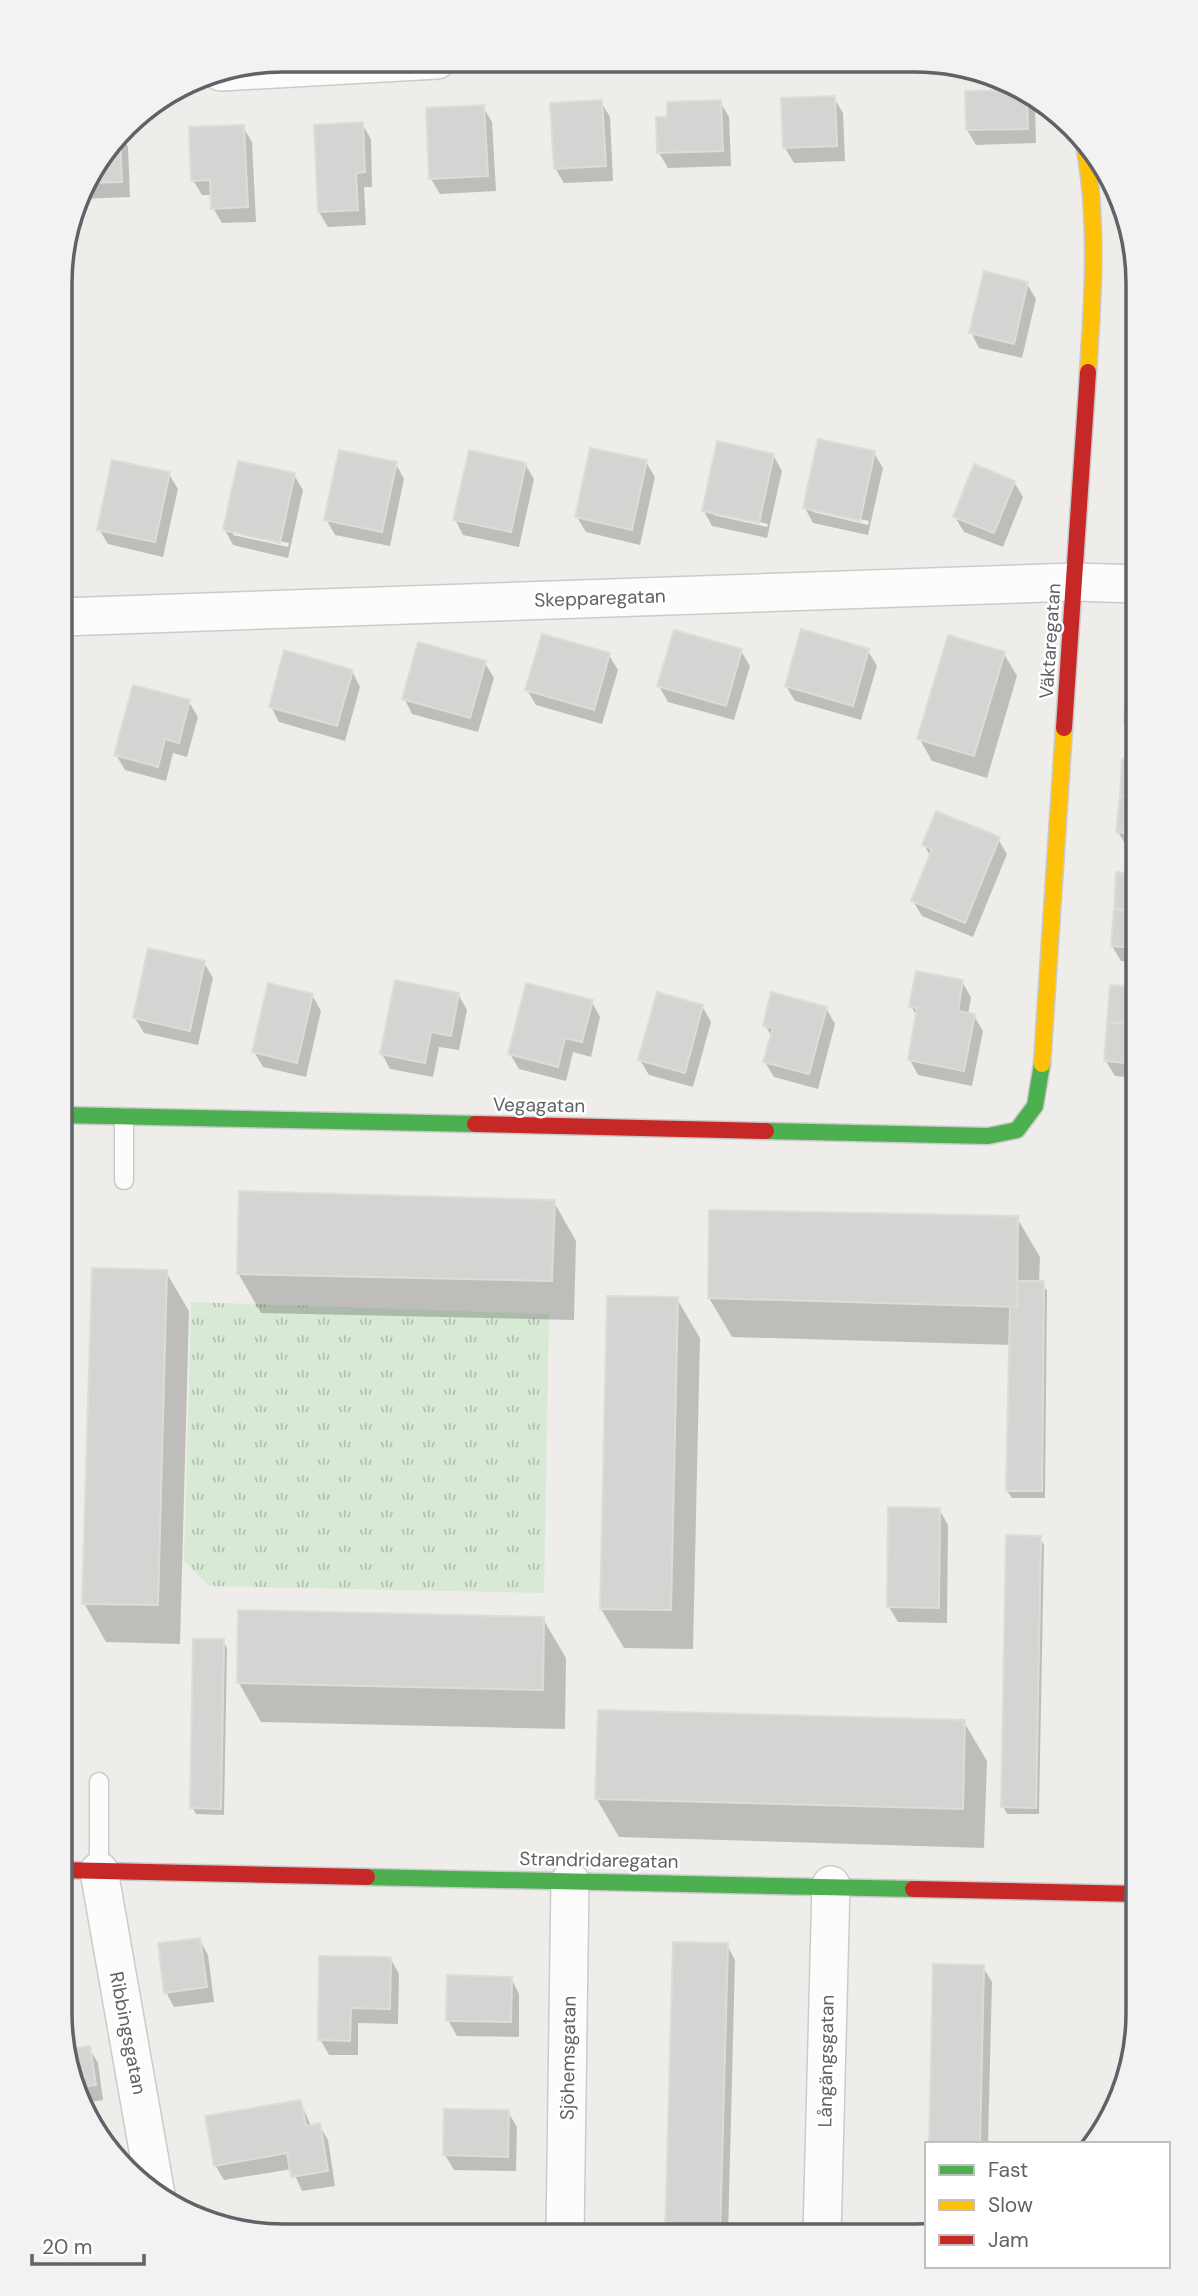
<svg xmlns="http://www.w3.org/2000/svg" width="1198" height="2296" font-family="'DM Sans',sans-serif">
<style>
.park{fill:url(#park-tufts)}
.shadow{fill:#0003;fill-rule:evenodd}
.building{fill:#d5d4d2;stroke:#dddcd8;stroke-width:2}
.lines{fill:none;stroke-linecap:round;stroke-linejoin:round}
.lane-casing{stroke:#cbcbcb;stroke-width:21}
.street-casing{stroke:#cbcbcb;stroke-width:40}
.fast-casing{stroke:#cacaca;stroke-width:19}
.slow-casing{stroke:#cacaca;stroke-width:19}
.jam-casing{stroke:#cacaca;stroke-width:19}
.lane{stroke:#fcfcfc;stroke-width:18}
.street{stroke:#fcfcfc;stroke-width:37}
.fast{stroke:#4caf50;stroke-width:16}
.slow{stroke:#ffc107;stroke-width:16}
.jam{stroke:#c62828;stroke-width:16}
.labels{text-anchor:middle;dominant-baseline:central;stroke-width:5;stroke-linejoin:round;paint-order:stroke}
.street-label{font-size:19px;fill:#5f6267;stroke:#fff}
.rim{fill:none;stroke:#5f6267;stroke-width:3.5}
</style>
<defs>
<pattern id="park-tufts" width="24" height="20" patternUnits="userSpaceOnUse" patternTransform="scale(1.75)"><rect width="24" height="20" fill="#d8e9d6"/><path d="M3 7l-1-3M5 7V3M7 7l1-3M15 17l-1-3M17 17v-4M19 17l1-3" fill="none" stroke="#b2c0b1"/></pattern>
</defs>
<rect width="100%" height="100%" fill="#eeede9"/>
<!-- park -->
<polygon class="park" points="191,1302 549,1314 544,1593 209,1586 184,1561"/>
<!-- shadow -->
<g class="shadow">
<polygon points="1016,92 1030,99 1035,107 1036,143 976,145 967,130"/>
<polygon points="834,98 843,113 845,161 794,163 785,148"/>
<polygon points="601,102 610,117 613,181 564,183 555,168"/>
<polygon points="720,102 729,117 731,166 668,168 659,153 658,119"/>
<polygon points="483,107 492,122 496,191 440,194 431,179"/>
<polygon points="362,124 371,139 372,187 364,187 366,225 328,227 319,212"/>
<polygon points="243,127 252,142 256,222 222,223 213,208 212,195 202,195 193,180"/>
<polygon points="121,134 128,147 130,197 80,199 83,184"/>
<polygon points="1027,284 1036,299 1022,358 979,348 971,332"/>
<polygon points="1138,434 1138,521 1133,511"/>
<path d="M874,453l9,15 -15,67 -55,-12 -8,-15zM813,509l56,12 -1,4 -55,-13z"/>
<path d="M773,455l9,16 -15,67 -55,-12 -8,-15zM713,511l55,13 -1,3 -54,-12z"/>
<polygon points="646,462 655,477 640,545 586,532 577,517"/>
<polygon points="396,464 404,479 390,546 335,535 326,519"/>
<polygon points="525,464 534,479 519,547 463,535 455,519"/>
<polygon points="169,474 178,489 163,557 108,544 99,529"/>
<path d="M294,475l9,15 -15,68 -55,-13 -8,-15zM233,531l56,12 -1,4 -55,-12z"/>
<polygon points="1014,482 1023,497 1003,547 964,532 955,517"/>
<polygon points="1132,650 1138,651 1138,738 1135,738 1126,722"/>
<polygon points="741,651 750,666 734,720 668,702 659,686"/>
<polygon points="868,651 877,666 861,720 795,701 786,686"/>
<polygon points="1004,654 1017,676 987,778 932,761 919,738"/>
<polygon points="609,655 618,670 602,724 536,705 527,690"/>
<polygon points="485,663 494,678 478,732 412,714 404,698"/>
<polygon points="352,671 360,687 345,741 279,722 271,707"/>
<polygon points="189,702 198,717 187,757 173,753 166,781 125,770 116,755"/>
<polygon points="61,713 64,718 61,731"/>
<polygon points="1124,761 1138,762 1138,848 1127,847 1118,832"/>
<polygon points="998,839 1007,854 973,937 922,916 913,901 931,857 924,845"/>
<polygon points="1118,874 1138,876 1138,962 1121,961 1112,946"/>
<polygon points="204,963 213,978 198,1045 144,1033 135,1018"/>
<polygon points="61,981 71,996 61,1036"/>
<polygon points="962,982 971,997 968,1015 974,1016 983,1031 972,1086 918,1075 910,1060 917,1017 911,1006"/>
<polygon points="1112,987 1138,989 1138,1078 1115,1076 1106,1061"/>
<polygon points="458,994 467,1010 459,1050 439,1047 433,1077 390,1069 382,1054"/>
<polygon points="312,995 321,1011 306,1077 263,1067 254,1052"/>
<polygon points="592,1002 600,1017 591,1057 573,1052 566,1081 519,1069 510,1054"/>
<polygon points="702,1006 711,1022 693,1087 649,1075 640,1060"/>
<polygon points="826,1008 835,1024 818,1089 774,1077 765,1062 772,1037 765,1025"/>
<polygon points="554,1202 576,1241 574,1320 261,1313 238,1273"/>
<polygon points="1017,1218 1040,1257 1039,1283 1047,1290 1045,1498 1012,1498 1007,1491 1011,1345 732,1337 709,1298"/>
<polygon points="166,1272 189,1311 180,1644 106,1642 84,1603"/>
<polygon points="677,1299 700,1338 693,1649 624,1648 601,1609"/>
<polygon points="939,1509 948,1525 947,1623 898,1622 889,1607"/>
<polygon points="1040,1538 1044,1545 1039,1814 1007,1814 1003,1806"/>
<polygon points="543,1619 566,1658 565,1729 261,1722 239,1683"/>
<polygon points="223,1641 227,1648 224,1815 196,1814 192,1807"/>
<polygon points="964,1722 987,1761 984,1848 619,1837 596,1798"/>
<polygon points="199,1939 208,1955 214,2002 174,2007 166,1992"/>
<polygon points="727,1945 735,1960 728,2236 667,2236"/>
<polygon points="390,1958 399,1974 398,2024 358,2023 358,2055 329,2055 320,2039"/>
<polygon points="983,1967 992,1982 988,2144 930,2144"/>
<polygon points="511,1978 519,1994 519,2037 457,2036 448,2020"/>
<polygon points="67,2040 73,2050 89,2048 98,2063 103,2100 84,2103 71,2085 64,2041"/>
<polygon points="300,2101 311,2126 319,2125 328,2140 335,2186 302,2191 292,2169 224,2180 215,2165"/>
<polygon points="508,2112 517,2127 516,2171 454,2170 445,2155"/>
</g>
<!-- building -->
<g class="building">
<polygon points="1013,90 1027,97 1028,129 966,130 965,91"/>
<polygon points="835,96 837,146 783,148 781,98"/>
<polygon points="602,100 606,166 554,169 550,103"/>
<polygon points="721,100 723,151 657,153 656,117 667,117 667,102"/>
<polygon points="484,105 488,176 429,179 426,108"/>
<polygon points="363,122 365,172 356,173 358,210 318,212 314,125"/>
<polygon points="244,125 248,207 211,209 210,180 191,181 189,127"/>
<polygon points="120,135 122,182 83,183"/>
<polygon points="984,271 1028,282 1014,344 969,333"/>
<polygon points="1137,432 1138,432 1138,512 1131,512"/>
<polygon points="818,439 875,451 860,521 803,508"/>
<polygon points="717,441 774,454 759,523 702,511"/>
<polygon points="590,448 647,460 632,530 575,517"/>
<polygon points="339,450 397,462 382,532 324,520"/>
<polygon points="469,450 526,463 511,532 453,520"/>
<polygon points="112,460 170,472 155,542 97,530"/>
<polygon points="238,461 295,473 280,543 223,530"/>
<polygon points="974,464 1015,481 994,533 953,517"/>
<polygon points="801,629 869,649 853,706 785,686"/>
<polygon points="674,630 742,649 726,706 657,686"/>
<polygon points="542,634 610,653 594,710 525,690"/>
<polygon points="948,635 1005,652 974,756 917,739"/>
<polygon points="418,642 486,661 470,718 402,699"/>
<polygon points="1130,648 1138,649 1138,687 1127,686"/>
<polygon points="284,650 353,670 337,726 269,707"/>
<polygon points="133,685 190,700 179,743 165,739 158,767 114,755"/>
<polygon points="1127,686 1138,687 1138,724 1124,723"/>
<polygon points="1122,759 1138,760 1138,797 1120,796"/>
<polygon points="1120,796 1138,797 1138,834 1116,832"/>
<polygon points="936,811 1000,837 965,923 911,901 932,849 922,845"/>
<polygon points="1116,872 1138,874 1138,911 1114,909"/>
<polygon points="1114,909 1138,911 1138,948 1111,946"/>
<polygon points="148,948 205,961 190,1031 133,1018"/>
<polygon points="916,971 963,980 958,1011 975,1014 964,1071 908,1060 917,1008 909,1007"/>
<polygon points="395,980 459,993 451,1036 431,1032 425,1063 380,1054"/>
<polygon points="268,983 313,994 297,1063 252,1052"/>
<polygon points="526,983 593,1000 582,1042 565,1038 558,1067 508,1054"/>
<polygon points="1110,985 1138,987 1138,1024 1107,1022"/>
<polygon points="657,992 703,1005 685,1073 638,1060"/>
<polygon points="771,992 827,1007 809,1074 763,1062 773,1028 763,1026"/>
<polygon points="1107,1022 1138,1024 1138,1064 1104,1061"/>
<polygon points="239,1191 555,1200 552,1281 237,1274"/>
<polygon points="709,1210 1018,1216 1017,1307 708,1298"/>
<polygon points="92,1268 167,1270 158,1605 82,1604"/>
<polygon points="1017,1281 1044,1281 1042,1491 1006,1491 1010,1306 1017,1307"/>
<polygon points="607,1296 678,1297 671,1610 600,1609"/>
<polygon points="888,1507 940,1508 939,1608 887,1607"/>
<polygon points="1006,1535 1041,1536 1036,1808 1001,1807"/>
<polygon points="238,1610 544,1617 543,1690 237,1683"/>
<polygon points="193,1639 224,1639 221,1809 190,1808"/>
<polygon points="598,1710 965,1720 963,1809 595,1799"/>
<polygon points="200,1938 207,1987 164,1993 158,1943"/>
<polygon points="673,1942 728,1943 720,2236 665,2236"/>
<polygon points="319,1956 391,1957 390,2009 351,2008 350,2041 318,2040"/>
<polygon points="933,1964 984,1965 980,2144 929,2144"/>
<polygon points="447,1975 512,1977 511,2022 446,2021"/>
<polygon points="68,2038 69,2049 90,2046 96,2085 74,2088 71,2085 64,2039"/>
<polygon points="301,2100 306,2126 320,2123 328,2171 291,2177 287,2153 214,2166 205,2116"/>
<polygon points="444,2109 509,2110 508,2157 443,2155"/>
</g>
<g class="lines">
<!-- lane casing -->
<g class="lane-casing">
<g id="lane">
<polyline points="124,1117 124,1180"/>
<polyline points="99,1871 99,1782"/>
</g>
</g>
<!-- street casing -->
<g class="street-casing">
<g id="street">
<polyline points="221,72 437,60"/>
<polyline points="61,617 1075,582 1138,584"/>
<polyline points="99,1871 156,2195"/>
<polyline points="565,2235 570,1881"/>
<polyline points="822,2236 831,1885"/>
</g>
</g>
<!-- fast casing -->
<g class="fast-casing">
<g id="fast">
<polyline points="60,1115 475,1124"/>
<polyline points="766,1131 988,1136 1017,1130 1035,1106 1042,1064"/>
<polyline points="367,1877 913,1889"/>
</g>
</g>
<!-- slow casing -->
<g class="slow-casing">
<g id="slow">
<path d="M1085,149c13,72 8,150 3,223"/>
<polyline points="1042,1064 1064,728"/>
</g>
</g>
<!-- jam casing -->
<g class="jam-casing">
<g id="jam">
<polyline points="1064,728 1088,372"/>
<polyline points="475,1124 766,1131"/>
<polyline points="60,1870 367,1877"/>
<polyline points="913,1889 1138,1894"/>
</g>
</g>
<!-- lane -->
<use href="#lane" class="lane"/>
<!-- street -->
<use href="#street" class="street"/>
<!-- fast -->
<use href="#fast" class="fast"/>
<!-- slow -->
<use href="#slow" class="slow"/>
<!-- jam -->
<use href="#jam" class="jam"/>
</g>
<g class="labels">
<!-- street labels -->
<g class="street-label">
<text transform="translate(600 598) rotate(-2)">Skepparegatan</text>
<text transform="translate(1050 641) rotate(-86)">Väktaregatan</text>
<text transform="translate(539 1105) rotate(1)">Vegagatan</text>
<text transform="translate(599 1860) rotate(1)">Strandridaregatan</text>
<text transform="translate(128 2033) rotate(79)">Ribbingsgatan</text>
<text transform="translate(568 2058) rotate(-89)">Sjöhemsgatan</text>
<text transform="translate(826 2061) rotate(-89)">Långängsgatan</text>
</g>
</g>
<!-- crop -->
<path d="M0 0H1198V2296H0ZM283 72H915A211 211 0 0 1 1126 283V2013A211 211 0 0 1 915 2224H283A211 211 0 0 1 72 2013V283A211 211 0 0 1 283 72Z" fill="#f2f2f3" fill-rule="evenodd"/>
<path class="rim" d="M283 72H915A211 211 0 0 1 1126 283V2013A211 211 0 0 1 915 2224H283A211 211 0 0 1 72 2013V283A211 211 0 0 1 283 72Z"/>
<!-- legend -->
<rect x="925" y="2142" width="245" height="126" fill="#ffffff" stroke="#bfc0c2" stroke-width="2"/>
<rect x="939" y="2165" width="35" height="10" fill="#4caf50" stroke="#bfc0c2" stroke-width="2"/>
<text x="988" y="2177" font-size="21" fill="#5f6267">Fast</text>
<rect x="939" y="2200" width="35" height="10" fill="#ffc107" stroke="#bfc0c2" stroke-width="2"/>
<text x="988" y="2212" font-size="21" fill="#5f6267">Slow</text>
<rect x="939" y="2235" width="35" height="10" fill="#c62828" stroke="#bfc0c2" stroke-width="2"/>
<text x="988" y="2247" font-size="21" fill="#5f6267">Jam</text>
<!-- scale -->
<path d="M32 2254v10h112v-10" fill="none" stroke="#5f6267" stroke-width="3.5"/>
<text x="42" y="2254" font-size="21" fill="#5f6267" stroke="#ffffff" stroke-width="5" paint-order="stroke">20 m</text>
</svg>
